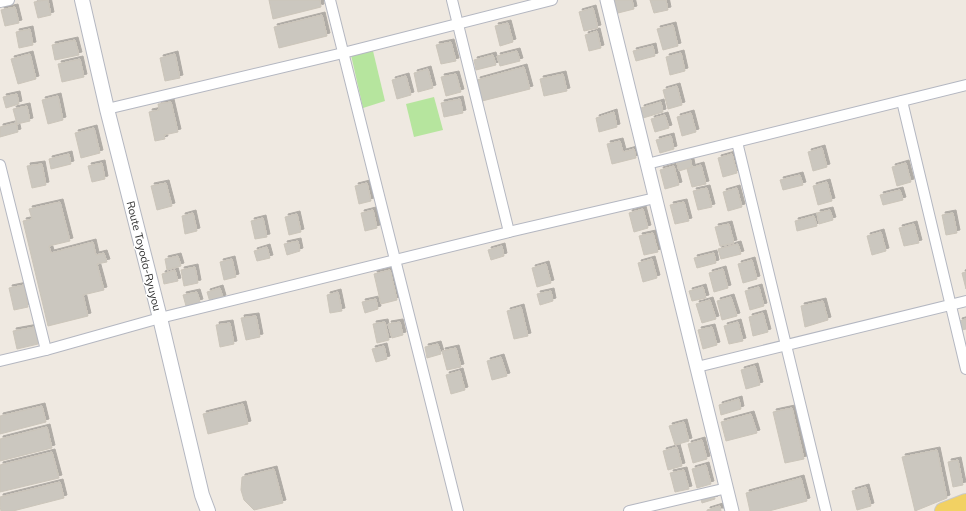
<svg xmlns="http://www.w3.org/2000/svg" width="966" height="511" font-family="Mulish,sans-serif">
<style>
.green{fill:#b6e59e}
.building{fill:#cbc7bf;stroke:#cbc5ba;filter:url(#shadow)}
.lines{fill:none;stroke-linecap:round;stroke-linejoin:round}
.minor-casing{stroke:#b4b7c1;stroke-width:12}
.tertiary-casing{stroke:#b4b7c1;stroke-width:15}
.secondary-casing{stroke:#b4b7c1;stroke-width:16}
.primary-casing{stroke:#c9c9c9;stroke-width:18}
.minor{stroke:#fff;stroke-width:10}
.tertiary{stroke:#fff;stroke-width:13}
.secondary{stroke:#fff;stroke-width:14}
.primary{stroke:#f2d163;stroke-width:16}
.labels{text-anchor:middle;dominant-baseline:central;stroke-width:3;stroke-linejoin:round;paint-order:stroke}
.street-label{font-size:11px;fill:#2e2e2e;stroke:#fff}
</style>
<defs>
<filter id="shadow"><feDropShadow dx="3" dy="-3" stdDeviation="0" flood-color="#0004"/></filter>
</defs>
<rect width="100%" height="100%" fill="#efe9e1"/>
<!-- green -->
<g class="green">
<polygon points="373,51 385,101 363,108 351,55"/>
<polygon points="434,97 443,130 414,137 406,104"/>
</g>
<!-- building -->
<g class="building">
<polygon points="46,0 48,0 51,15 38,18 34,2"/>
<polygon points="269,0 320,0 321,7 273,19"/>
<polygon points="614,0 632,0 634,9 618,13"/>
<polygon points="650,0 666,0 668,10 654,13"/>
<polygon points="15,7 19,23 5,26 1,10"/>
<polygon points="593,8 598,28 584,31 579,12"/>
<polygon points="322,15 327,36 279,48 274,27"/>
<polygon points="508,23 513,42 500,46 495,26"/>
<polygon points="673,25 678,46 663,50 657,29"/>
<polygon points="30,29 33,45 19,48 16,32"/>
<polygon points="597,31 601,48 589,51 585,35"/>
<polygon points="75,40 79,55 55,60 52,45"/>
<polygon points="451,42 456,61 441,64 436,45"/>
<polygon points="653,46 655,56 636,61 633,51"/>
<polygon points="517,51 520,61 500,66 497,56"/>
<polygon points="681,53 685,71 670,75 666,57"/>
<polygon points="30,54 36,79 18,84 11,59"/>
<polygon points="175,54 180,78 165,81 160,58"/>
<polygon points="493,55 496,65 476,70 474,60"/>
<polygon points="80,59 84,77 62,82 58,64"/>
<polygon points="524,67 530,89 482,101 477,80"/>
<polygon points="428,69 433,88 418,92 414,73"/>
<polygon points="456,74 461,92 446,96 441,77"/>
<polygon points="563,74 567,91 544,96 540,79"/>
<polygon points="406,76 411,95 397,99 392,80"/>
<polygon points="677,86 682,105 668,109 663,90"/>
<polygon points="17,94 19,104 6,108 3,97"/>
<polygon points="58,96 63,120 48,124 42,100"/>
<polygon points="460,99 463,113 444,117 441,103"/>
<polygon points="171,102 178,132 164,135 165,139 155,141 149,112 159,110 158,104"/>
<polygon points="661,102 663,112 643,118 641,108"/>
<polygon points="27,106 30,121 17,124 13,109"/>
<polygon points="614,112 617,127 599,132 596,118"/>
<polygon points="691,113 696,132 682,136 677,117"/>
<polygon points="665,115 669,128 655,132 651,119"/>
<polygon points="16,123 18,132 0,137 0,127"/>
<polygon points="94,128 100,153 81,158 75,133"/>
<polygon points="671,136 674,149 660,153 656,140"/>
<polygon points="620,141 623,152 634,149 636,158 612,164 607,144"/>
<polygon points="822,148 827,167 813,171 808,152"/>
<polygon points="69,154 71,164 51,169 49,159"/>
<polygon points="732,154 737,173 723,177 718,158"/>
<polygon points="690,157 692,167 679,171 676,160"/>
<polygon points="102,163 105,179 92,182 88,166"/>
<polygon points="906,163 911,182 897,186 892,167"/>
<polygon points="42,164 46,185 32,188 27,166"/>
<polygon points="701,165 706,184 692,187 687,169"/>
<polygon points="674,166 679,185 665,189 660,170"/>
<polygon points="800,175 803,185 783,190 780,180"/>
<polygon points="827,182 832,201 818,205 813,186"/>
<polygon points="166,183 172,206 157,210 151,186"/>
<polygon points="367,183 371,201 359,204 355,186"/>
<polygon points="707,188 712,207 698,210 693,191"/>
<polygon points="737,188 742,207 728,211 723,192"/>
<polygon points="900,190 903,200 883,205 880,195"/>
<polygon points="60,202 70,241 49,246 51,253 93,242 96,255 104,253 107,262 97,264 104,290 83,295 88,316 48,326 23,221 32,219 29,209"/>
<polygon points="684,202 689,221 675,224 670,205"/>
<polygon points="643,209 648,228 634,232 629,213"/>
<polygon points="373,210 377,228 365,231 361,213"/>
<polygon points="830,210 833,220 819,224 817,213"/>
<polygon points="193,213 197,231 185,234 182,216"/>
<polygon points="953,213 957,233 946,235 942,215"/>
<polygon points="297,214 301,232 289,235 285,217"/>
<polygon points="814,216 817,226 797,231 795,221"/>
<polygon points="263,218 267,237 255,239 251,221"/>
<polygon points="729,224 734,243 720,246 715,227"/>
<polygon points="914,224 919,243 904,246 899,228"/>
<polygon points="881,232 886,251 872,255 867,236"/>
<polygon points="653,233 658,252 644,255 639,236"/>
<polygon points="298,241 300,251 287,255 284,244"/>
<polygon points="738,244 741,254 721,259 718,249"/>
<polygon points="502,246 504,256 491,260 488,250"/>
<polygon points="267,247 270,258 257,261 254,251"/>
<polygon points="714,253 716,263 697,268 694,258"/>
<polygon points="178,256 181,266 167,270 165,259"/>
<polygon points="232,259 236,277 224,280 220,262"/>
<polygon points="652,259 657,278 643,282 638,263"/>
<polygon points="752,260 757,279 743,283 738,264"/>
<polygon points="546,264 551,283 537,287 532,268"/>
<polygon points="195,267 198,283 184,286 181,270"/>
<polygon points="723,269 728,288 714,292 709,273"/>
<polygon points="175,270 178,281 164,284 162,274"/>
<polygon points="390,270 397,300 381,304 374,274"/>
<polygon points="966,272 966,289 962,273"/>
<polygon points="24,285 28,307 14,310 9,288"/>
<polygon points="703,287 706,298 692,301 689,291"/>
<polygon points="759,287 764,306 750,310 745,291"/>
<polygon points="220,288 223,298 210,302 207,292"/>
<polygon points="551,291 553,301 540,305 537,294"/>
<polygon points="197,292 200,302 186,306 183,295"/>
<polygon points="338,292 342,311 330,313 327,295"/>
<polygon points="731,297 737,316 722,320 717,301"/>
<polygon points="376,299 378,309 365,313 362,302"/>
<polygon points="710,300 716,319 702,323 696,304"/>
<polygon points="823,301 828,320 805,327 801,306"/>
<polygon points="521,307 528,336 514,339 507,311"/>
<polygon points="763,313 768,332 753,336 749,317"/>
<polygon points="256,316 260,337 246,340 241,318"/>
<polygon points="966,319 966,329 962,330 959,321"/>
<polygon points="385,322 389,340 377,343 373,324"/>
<polygon points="400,322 403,335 392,338 388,324"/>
<polygon points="738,322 743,341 729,344 724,326"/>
<polygon points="230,323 234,344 220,347 216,325"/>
<polygon points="35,327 38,344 17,349 13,331"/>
<polygon points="712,327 717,345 703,349 698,330"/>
<polygon points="438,344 441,354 427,358 425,347"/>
<polygon points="384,346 387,359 376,362 372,349"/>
<polygon points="456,348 461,367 447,370 442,351"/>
<polygon points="501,357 507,376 492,380 487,361"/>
<polygon points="755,366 760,385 746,389 741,370"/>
<polygon points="460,371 465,390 451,394 446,375"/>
<polygon points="739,399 741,409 721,415 719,405"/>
<polygon points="243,404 248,424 208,434 203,414"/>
<polygon points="42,406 46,422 0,434 0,416"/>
<polygon points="792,408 804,459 785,463 773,412"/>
<polygon points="751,414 757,433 726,441 721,422"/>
<polygon points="684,422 689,441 675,445 669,426"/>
<polygon points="47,427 52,448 0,461 0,439"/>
<polygon points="702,440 707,459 693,463 688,444"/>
<polygon points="677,447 682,466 668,470 663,451"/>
<polygon points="937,450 947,498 915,511 902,457"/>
<polygon points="52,452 59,478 0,492 0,465"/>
<polygon points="958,460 963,485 953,487 948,462"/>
<polygon points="706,465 711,484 697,488 692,469"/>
<polygon points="274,469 283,503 254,510 244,500 241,490 242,477"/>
<polygon points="684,470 689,489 675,492 670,473"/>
<polygon points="801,478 807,501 769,511 750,511 746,493"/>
<polygon points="60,482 64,498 13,511 1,511 0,506 0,497"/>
<polygon points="866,487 871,506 857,510 852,491"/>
<polygon points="713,489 715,499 702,503 699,492"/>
<polygon points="720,506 721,511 707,511 707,510"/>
</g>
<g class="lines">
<!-- minor casing -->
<g class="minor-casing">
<g id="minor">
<polyline points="330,0 458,511"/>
<polyline points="452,0 509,232"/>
<polyline points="0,2 9,0"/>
<polyline points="902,101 966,369"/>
<polyline points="107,109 343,53 552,0"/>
<polyline points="737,142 826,511"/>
<polyline points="647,164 966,85"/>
<polyline points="0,165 46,350"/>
<polyline points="0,361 46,350 160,318 509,232 655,198"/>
<polyline points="697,367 966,301"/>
<polyline points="629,511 727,488"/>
</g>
</g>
<!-- tertiary casing -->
<g class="tertiary-casing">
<polyline id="tertiary" points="607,0 732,511"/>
</g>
<!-- secondary casing -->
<g class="secondary-casing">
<polyline id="secondary" points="82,0 107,109 160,318 202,495 208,511"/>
</g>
<!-- primary casing -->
<g class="primary-casing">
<polyline id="primary" points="943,511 966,502"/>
</g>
<!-- minor -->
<use href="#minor" class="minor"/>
<!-- tertiary -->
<use href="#tertiary" class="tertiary"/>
<!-- secondary -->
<use href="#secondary" class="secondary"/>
<!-- primary -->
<use href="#primary" class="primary"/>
</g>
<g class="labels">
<!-- street labels -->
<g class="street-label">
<text transform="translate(144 256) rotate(76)">Route Toyoda-Ryuyou</text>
</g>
</g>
</svg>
